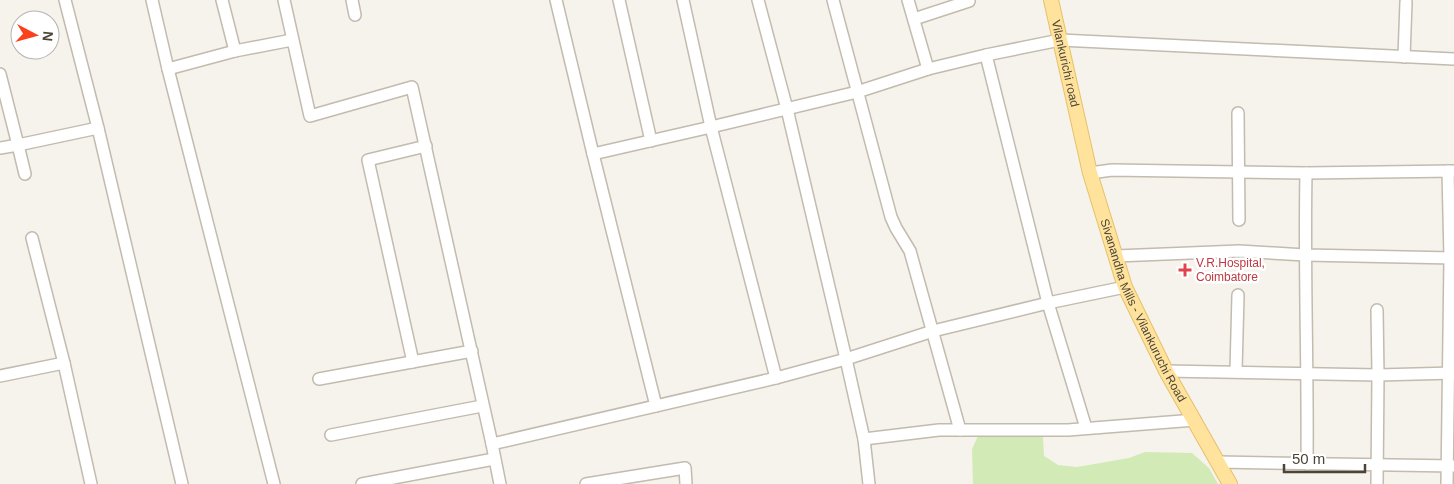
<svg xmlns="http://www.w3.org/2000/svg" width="1454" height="484" font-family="Arial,sans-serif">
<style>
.green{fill:#d2eab5}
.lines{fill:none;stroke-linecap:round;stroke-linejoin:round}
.minor-casing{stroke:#c2bbae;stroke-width:14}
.major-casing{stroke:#e6c16a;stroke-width:16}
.minor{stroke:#fff;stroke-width:11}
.major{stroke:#ffe39c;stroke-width:14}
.health-dot{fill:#e0444e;stroke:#fff;stroke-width:2}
.labels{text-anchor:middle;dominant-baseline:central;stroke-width:5;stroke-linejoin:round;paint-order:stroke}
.street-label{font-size:12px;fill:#4b4439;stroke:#fff}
.health-label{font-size:12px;fill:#be3a42;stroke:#fff;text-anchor:start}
</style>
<rect width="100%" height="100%" fill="#f6f3ec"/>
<!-- green -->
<polygon class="green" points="978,436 1043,437 1044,456 1058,465 1077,467 1129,458 1145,452 1192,453 1209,468 1218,484 973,484 972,449"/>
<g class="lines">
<!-- minor casing -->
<g class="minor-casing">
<g id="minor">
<polyline points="65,0 98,128 182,484"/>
<polyline points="152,0 168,69 235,51 292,40"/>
<polyline points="222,0 235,51"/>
<polyline points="284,0 310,116 412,87 492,444"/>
<polyline points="352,0 355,15"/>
<polyline points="556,0 593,154 656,406"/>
<polyline points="619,0 651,141"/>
<polyline points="758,0 787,109 846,359 864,439 869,484"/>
<polyline points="833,0 891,217 896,228 910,251 960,430"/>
<polyline points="908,0 928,69"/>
<polyline points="914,19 969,1 969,0"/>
<polyline points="986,55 1048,303 1086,428"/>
<polyline points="1404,57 1406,2"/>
<polyline points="168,69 274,484"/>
<polyline points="0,74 18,145 98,128"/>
<polyline points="1238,113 1239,220"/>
<polyline points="0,148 18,145 25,174"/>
<polyline points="593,154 711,127 683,0"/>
<polyline points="1090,173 1112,170 1306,173 1454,171"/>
<path d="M1306,173c-2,97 2,194 1,291"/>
<polyline points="32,238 64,363 91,484"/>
<polyline points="1116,256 1239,251 1305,255 1454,258"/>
<polyline points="1377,310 1378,375 1377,484"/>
<polyline points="413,362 368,160 426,146"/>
<polyline points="1166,371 1378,375 1454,373"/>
<polyline points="1236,371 1238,295"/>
<polyline points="0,376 64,363"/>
<polyline points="776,378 711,127 857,92 928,69 986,55 1060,40 1454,59"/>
<polyline points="319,379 472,351"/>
<polyline points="331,435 482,406"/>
<polyline points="864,439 939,430 1068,430 1195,420"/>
<polyline points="1218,462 1454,466"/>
<polyline points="362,484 494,459"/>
<polyline points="500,484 492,444 776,378 846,359 933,331 1048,303 1125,287"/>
<polyline points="586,484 685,468 686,484"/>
<polyline points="1447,484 1450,258 1448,171"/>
</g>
</g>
<!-- major casing -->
<g class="major-casing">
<g id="major">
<path id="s1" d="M1051,0l39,173 35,114 41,84 64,113"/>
</g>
</g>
<!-- minor -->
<use href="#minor" class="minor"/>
<!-- major -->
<use href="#major" class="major"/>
</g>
<!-- markers -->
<path class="health-dot" d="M1182.5 262.5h5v5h5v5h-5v5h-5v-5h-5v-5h5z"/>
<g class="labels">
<!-- street labels -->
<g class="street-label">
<text stroke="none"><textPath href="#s1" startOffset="65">Vilankurichi road</textPath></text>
<text stroke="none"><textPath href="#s1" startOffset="325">Sivanandha Mills - Vilankuruchi Road</textPath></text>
</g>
<!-- health labels -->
<g class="health-label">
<text x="1196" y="263">V.R.Hospital,<tspan x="1196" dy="14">Coimbatore</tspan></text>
</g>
</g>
<!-- north arrow -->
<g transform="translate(35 35) rotate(96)"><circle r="24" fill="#ffffff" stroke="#b7b4b0"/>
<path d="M0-4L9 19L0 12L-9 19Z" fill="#fc3f1d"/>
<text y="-8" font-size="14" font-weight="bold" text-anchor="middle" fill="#4b4439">N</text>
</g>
<!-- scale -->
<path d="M1284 464v8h81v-8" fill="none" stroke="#4b4439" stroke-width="2.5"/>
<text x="1292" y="464" font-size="15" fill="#4b4439" stroke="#ffffff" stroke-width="4" paint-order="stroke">50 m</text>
</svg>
